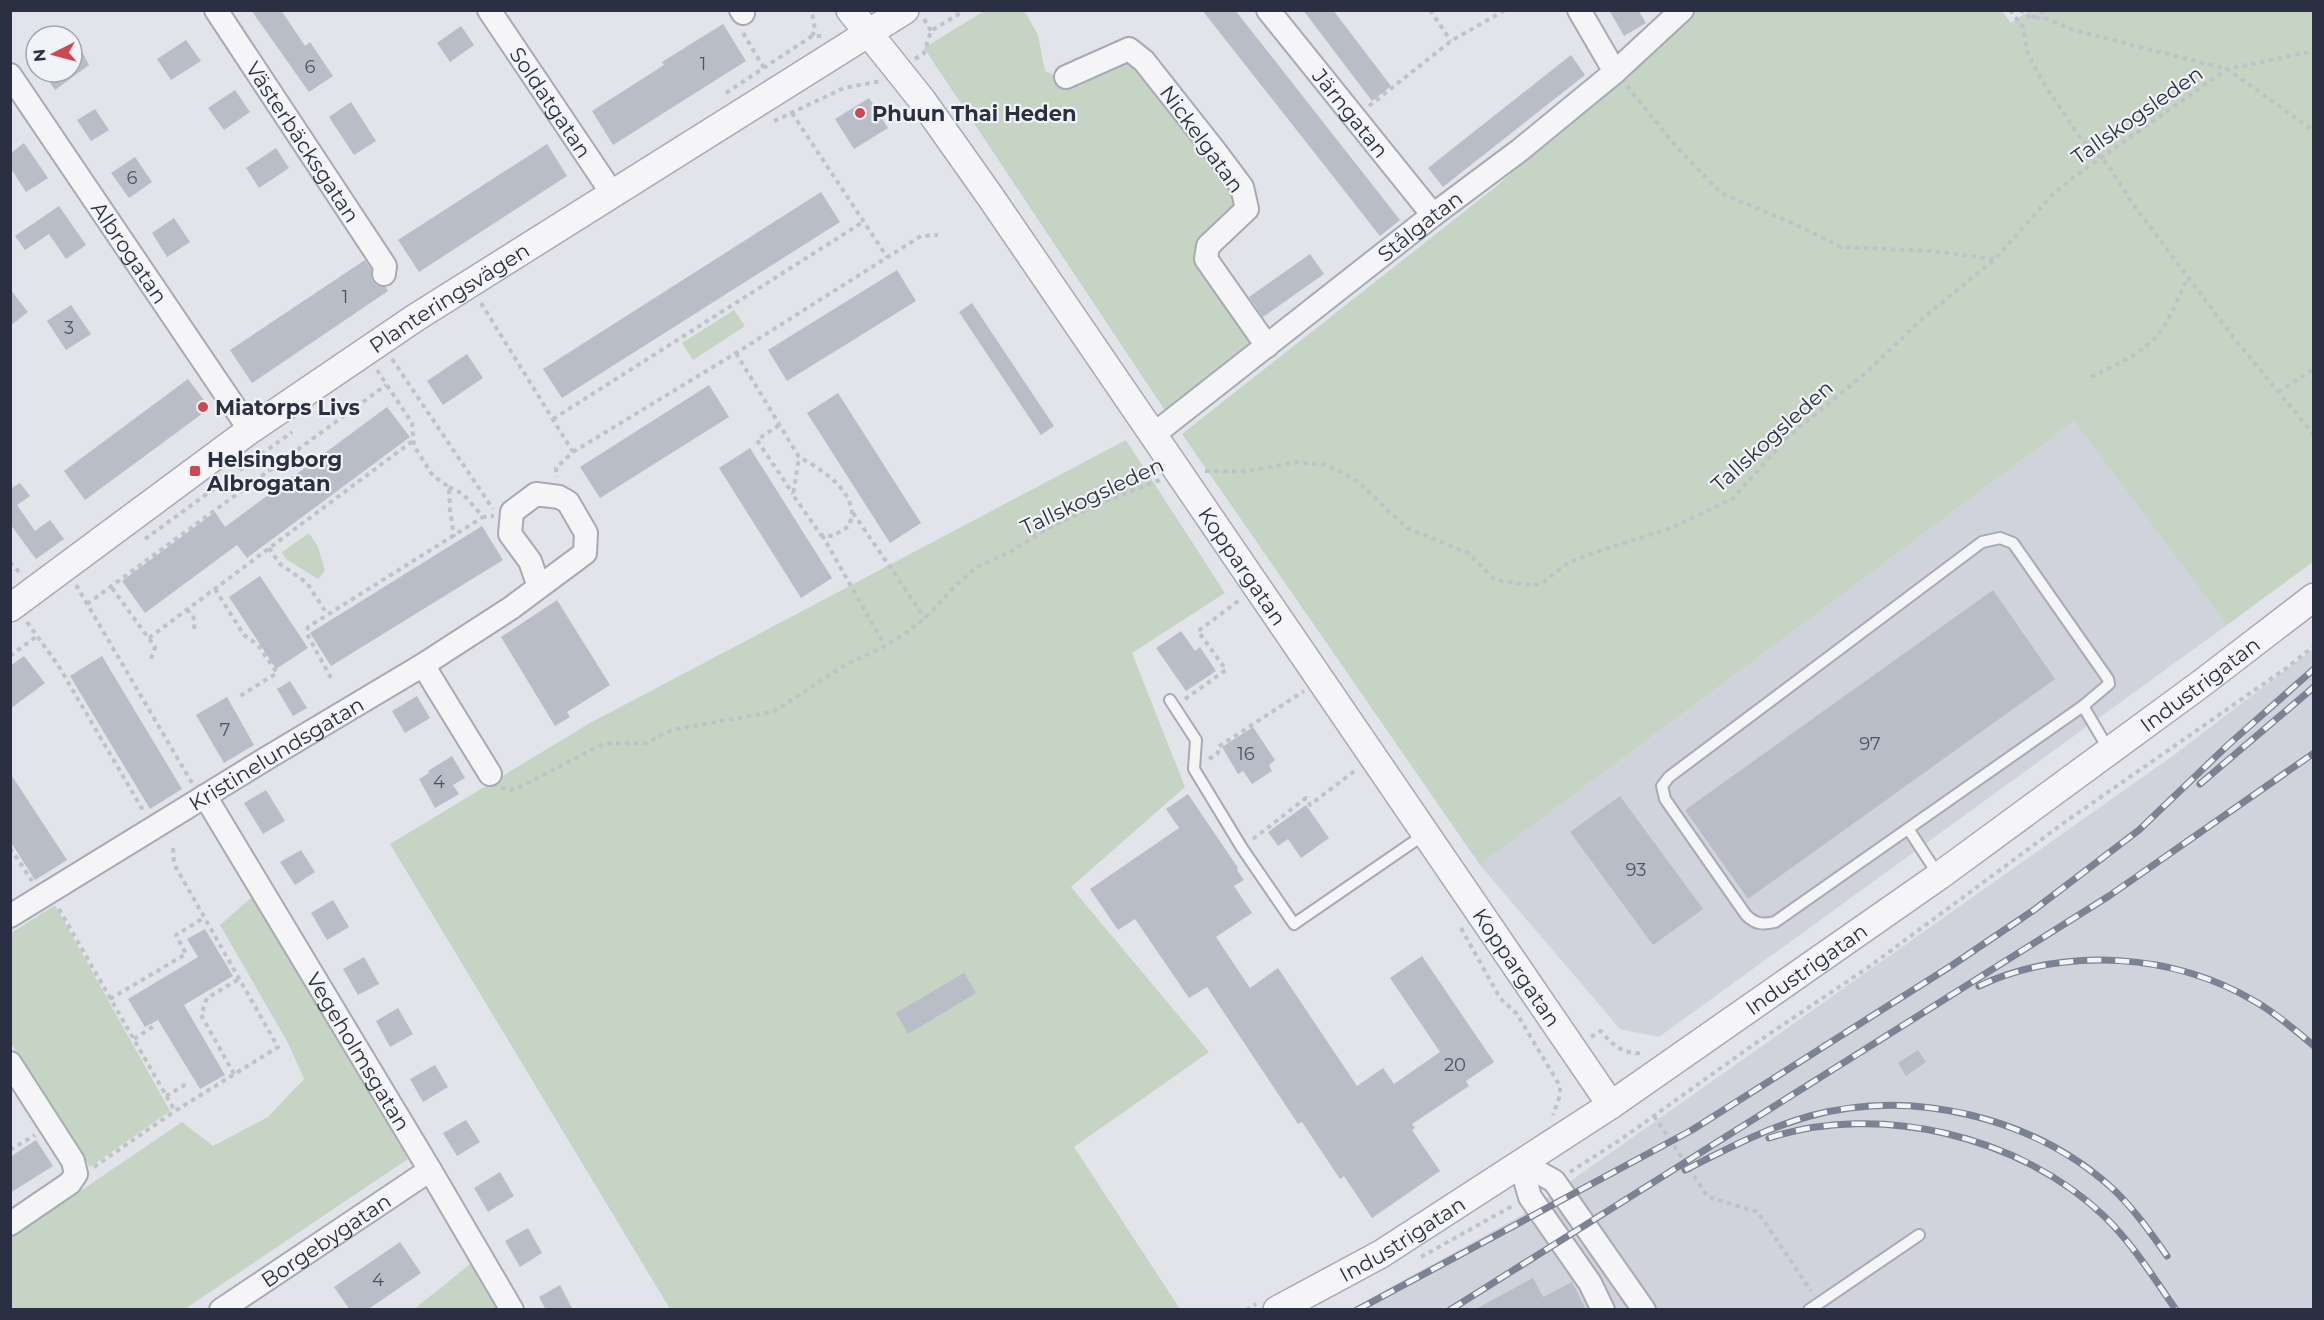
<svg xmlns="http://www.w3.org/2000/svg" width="2324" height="1320" font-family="Montserrat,sans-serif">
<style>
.built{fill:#d0d3dc}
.green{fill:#c5d4c3}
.building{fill:#b9bdc7}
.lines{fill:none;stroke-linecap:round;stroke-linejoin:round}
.service-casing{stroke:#a7aab4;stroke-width:14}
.minor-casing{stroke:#a7aab4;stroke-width:26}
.tertiary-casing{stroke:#a7aab4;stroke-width:30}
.path{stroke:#c0c2c9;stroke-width:4;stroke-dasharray:4.5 4.5;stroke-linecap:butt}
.service{stroke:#f5f5f8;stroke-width:10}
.minor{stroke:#f5f5f8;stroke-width:22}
.tertiary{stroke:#f5f5f8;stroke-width:27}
.rail-casing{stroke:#7b8294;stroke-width:7}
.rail{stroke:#f1f3f7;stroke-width:4.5;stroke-dasharray:14;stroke-linecap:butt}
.poi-dot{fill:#cd494f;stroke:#f1f3f7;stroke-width:2}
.labels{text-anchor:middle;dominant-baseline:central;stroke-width:4.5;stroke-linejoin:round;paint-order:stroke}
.number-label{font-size:18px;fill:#4e5363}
.street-label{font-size:21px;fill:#2a3042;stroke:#f1f3f7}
.poi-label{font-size:21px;font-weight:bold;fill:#2a3042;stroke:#f1f3f7;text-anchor:start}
</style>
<rect width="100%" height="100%" fill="#e2e4ea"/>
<!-- built -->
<g class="built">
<polygon points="2074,421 2227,625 1659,1037 1620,1029 1480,865"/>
<polygon points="2313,649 2313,1309 1349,1310 1524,1214 2174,755"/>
</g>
<!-- green -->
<g class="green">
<polygon points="1024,10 1038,35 1045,71 1079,86 1126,55 1238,203 1194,256 1256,342 1166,412 924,48 984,11"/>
<polygon points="2001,10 2011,23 2030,10 2313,11 2313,562 2227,625 2074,421 1480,865 1182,434 1498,185 1691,11"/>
<polygon points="734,310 745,326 693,360 682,343"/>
<polygon points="1126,440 1225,593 1132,653 1185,787 1071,887 1209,1052 1074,1147 1180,1309 670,1309 390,844 590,723"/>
<polygon points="309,533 318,547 325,571 318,579 286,559 282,552"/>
<polygon points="252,897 408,1159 185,1309 11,1309 11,1238 182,1122 213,1146 268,1117 304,1079 288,1043 220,925"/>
<polygon points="55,905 170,1111 90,1167 11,1043 11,933"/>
<polygon points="474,1261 502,1310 413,1310"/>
</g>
<!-- building -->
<g class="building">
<polygon points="251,10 281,10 305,46 310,42 333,76 309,92"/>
<polygon points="1202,10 1235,10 1400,220 1380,236"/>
<polygon points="1303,10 1333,10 1391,86 1372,101"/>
<polygon points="1609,10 1638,10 1646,23 1624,36"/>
<polygon points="723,24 746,61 613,145 592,111 664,65 662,62"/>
<polygon points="461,26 474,45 450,62 437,43"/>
<polygon points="72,32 89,65 55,90 43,72 72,72"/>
<polygon points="186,40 201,61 171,80 157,59"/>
<polygon points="1571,55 1585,75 1443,187 1428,168"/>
<polygon points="235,90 250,112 224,130 208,108"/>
<polygon points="869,98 888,128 854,149 835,119"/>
<polygon points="351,102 376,141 354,155 329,117"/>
<polygon points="95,109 109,130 91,141 77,120"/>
<polygon points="24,143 48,178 26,192 10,167 10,154"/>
<polygon points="547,144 567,176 419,272 398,240"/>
<polygon points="276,148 289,168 259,188 246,168"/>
<polygon points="135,157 152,182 129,198 111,173"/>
<polygon points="821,192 840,222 562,398 543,369"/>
<polygon points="59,206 86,245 66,259 49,234 25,250 15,236"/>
<polygon points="174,218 190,242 167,257 152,233"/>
<polygon points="1310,254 1324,274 1263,317 1249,297"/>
<polygon points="365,260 371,269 372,280 376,285 386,287 388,291 252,383 230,350"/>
<polygon points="897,270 916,301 787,381 768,350"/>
<polygon points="10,289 28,312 10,326"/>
<polygon points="972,303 1054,426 1041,435 959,312"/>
<polygon points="71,305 91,334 66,350 47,321"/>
<polygon points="467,354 483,378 443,405 427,381"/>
<polygon points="188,379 210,408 85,500 64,471"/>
<polygon points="709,385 729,417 600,498 580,467"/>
<polygon points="838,393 921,523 890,543 807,413"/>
<polygon points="387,407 410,437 247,558 237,545 145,613 122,581 215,512 225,527"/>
<polygon points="750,448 832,578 801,598 719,468"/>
<polygon points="20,483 30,496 17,505 35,531 50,520 64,539 36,559 10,524 10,489"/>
<polygon points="482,526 503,560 331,666 310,633"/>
<polygon points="260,576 308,648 276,669 229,597"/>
<polygon points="1993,590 2055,679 1748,899 1685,810"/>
<polygon points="557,600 610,685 567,712 570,717 555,726 501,637"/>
<polygon points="1181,631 1195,651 1200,647 1216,671 1186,691 1156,648"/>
<polygon points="24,656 45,683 10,709 10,666"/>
<polygon points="102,656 182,789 150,809 70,676"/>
<polygon points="290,681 307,708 293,716 277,689"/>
<polygon points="417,696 430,718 405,733 392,711"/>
<polygon points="227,697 254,745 224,763 196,715"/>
<polygon points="1253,727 1275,760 1269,765 1272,771 1252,784 1243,771 1238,774 1222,747"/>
<polygon points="452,756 465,778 453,785 459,794 435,808 419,779 429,773 428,771"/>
<polygon points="10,773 67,860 35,880 10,841"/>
<polygon points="266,790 285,821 263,834 244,803"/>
<polygon points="1188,794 1238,868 1237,870 1244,880 1234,886 1252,913 1216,937 1250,988 1278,968 1357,1086 1383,1068 1394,1084 1440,1052 1390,978 1422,956 1494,1062 1466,1081 1469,1086 1412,1124 1415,1128 1412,1130 1440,1171 1372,1218 1344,1176 1340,1179 1302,1122 1298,1124 1207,987 1189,998 1135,919 1118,930 1090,889 1179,828 1166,809"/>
<polygon points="1620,796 1703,909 1653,945 1570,832"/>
<polygon points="1306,805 1329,838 1301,858 1288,839 1278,846 1268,832"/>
<polygon points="301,850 315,872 295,885 280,862"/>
<polygon points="333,900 349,927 327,940 311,913"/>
<polygon points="205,929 233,976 184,1005 225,1075 200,1089 158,1020 145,1027 128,999 198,957 187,939"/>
<polygon points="364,957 379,984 358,995 343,969"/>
<polygon points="964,973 976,993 908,1034 896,1013"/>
<polygon points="398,1008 413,1034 390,1047 376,1021"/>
<polygon points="1918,1050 1926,1062 1906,1076 1898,1063"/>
<polygon points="435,1065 448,1087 423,1102 410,1079"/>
<polygon points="466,1120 480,1142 457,1156 443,1133"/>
<polygon points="36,1140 53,1166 10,1193 10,1157"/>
<polygon points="500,1172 514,1196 488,1212 474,1188"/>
<polygon points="528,1228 542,1253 520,1267 505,1241"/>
<polygon points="400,1242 421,1273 367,1310 350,1310 334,1287"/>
<polygon points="1533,1278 1543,1297 1572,1282 1586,1310 1474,1310"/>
<polygon points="560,1285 573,1310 546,1310 539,1297"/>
</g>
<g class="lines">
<!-- service casing -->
<g class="service-casing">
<g id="service">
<path d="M2000,538l13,5 95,136 1,5 -26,22 -308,216c-13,3 -20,2 -29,-7l-81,-116 -3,-13 7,-9 313,-235z"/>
<polyline points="1170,700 1196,740 1194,769 1242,848 1294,924 1425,834"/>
<polyline points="2083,706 2109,750"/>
<polyline points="1909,830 1939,876"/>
<polyline points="1809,1310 1919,1235"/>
</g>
</g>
<!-- minor casing -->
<g class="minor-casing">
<g id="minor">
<path id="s1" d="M216,10l169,256 -1,8"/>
<path id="s2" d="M489,10l123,183"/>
<polyline points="741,10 743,13"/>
<path id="s3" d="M1268,10l165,205"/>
<polyline points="1579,10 1615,72"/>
<path id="s4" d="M10,75l240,355"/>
<polyline points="1066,77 1129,49 1144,61 1215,151 1242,187 1247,209 1208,246 1206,259 1267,346"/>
<path id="s5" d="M1153,435l280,-220 87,-65 95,-78 67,-62"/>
<polyline points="423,665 490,774"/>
<path id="s6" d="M205,796l225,374 82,140"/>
<path id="s7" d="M10,916l262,-161 151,-90 88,-57 74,-55 1,-20 -18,-31 -9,-5 -23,-3 -24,18 -2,22 20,27 9,26"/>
<polyline points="10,1063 73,1161 76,1174 70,1183 10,1224"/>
<polyline points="1520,1162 1554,1181 1644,1310"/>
<polyline points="1520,1162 1530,1197 1590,1283 1603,1310"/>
<path id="s8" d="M221,1310l209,-140"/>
</g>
</g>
<!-- tertiary casing -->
<g class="tertiary-casing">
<g id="tertiary">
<path id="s9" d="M850,10l72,90 70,99 619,906"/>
<path id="s10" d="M10,608l240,-178 165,-112 490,-308"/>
<path id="s11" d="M1277,1310l104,-56 230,-149 328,-229 263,-193 112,-86"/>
</g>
</g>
<!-- path -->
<g class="path">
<polyline points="1430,10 1451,41"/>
<polyline points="2010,10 2023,27 2028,54 2041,79 2079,136 2107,164 2138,211 2233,337 2314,435"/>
<polyline points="2020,10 2031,18 2045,18 2073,30 2227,69 2314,131"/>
<polyline points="2032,18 2045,10"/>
<polyline points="924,19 931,31"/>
<polyline points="743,33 764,68"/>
<polyline points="812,36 815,30 812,12 815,10"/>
<polyline points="915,59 924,53 931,31 965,10"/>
<polyline points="1627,86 1673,143 1721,193 1794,224 1841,247 1931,251 1994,259"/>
<polyline points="726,93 812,36 822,36"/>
<polyline points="1369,106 1451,41 1505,10"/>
<polyline points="792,113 887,257"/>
<polyline points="774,121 844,88 881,81"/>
<polyline points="481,303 573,452 556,468 557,477"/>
<path d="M736,353l63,104 -6,38 28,40 12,1 16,-10c1,-4 4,-10 3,-14 -3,-26 -33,-44 -53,-55"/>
<polyline points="392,359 493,509"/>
<polyline points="377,370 412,423 414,446 433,476 449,487 450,510 454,537"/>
<path d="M2091,377c26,-13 55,-24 72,-49 10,-16 17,-34 25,-50"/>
<polyline points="2278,392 2314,369"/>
<polyline points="553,419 863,222"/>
<polyline points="779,425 757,440 793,494"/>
<polyline points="573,452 736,353 921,236 938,235"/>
<polyline points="1205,471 1248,471 1297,462 1325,465 1344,473 1359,483 1407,528 1468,553 1493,578 1505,582 1535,585 1543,583 1563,566 1584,556 1671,528 1732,499 1790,435 1867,372 1924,317 1995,259 2053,194 2074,177 2227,69 2314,51"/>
<polyline points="449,487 463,494 483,517 494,516"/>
<polyline points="853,513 925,618"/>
<polyline points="822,535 885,646"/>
<polyline points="145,539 292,432"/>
<polyline points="269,548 280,564 307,583 327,614"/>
<polyline points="10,562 20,573"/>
<polyline points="76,585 192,783"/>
<polyline points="112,588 155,647 151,659"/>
<polyline points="215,589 244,635 258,645 277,673 237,698"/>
<polyline points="87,604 386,385"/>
<polyline points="187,609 195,620 194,630"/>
<polyline points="27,622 58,665 144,812"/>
<polyline points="149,638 414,440"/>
<polyline points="10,656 37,636"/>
<polyline points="331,678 307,634 308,627 483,517"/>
<polyline points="1185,699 1226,670 1198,631 1241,599"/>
<polyline points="1209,759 1218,753 1218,747 1304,691"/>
<polyline points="501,788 510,790 520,787 599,746 611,743 646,743 667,732 682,728 773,712 842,667 885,646 906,633 925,618 961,580 979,566 1006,554 1049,528 1101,503 1160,480"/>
<polyline points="1253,839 1306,798 1310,805 1357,769"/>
<polyline points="10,848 32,881"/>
<polyline points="59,909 175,1111 278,1047 174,864 173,848"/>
<polyline points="1461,928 1500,998 1517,1014 1560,1086 1560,1095 1553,1115"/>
<polyline points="110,999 186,954 176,935 205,917"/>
<path d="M1591,1037l10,-6c12,15 23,24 43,22"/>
<polyline points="134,1039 154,1026"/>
<polyline points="234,1074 201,1015 207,998 239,979"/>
<polyline points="166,1096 188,1083"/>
<polyline points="1654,1116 1708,1197 1758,1212 1811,1291"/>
<polyline points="10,1150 35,1135"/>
<polyline points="94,1167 175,1111"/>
<polyline points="1570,1172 1623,1138 1753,1045 1870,966 2065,822 2285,669 2314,646"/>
<polyline points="1421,1257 1514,1205"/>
<polyline points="1246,1310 1256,1304"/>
</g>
<!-- service -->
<use href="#service" class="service"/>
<!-- minor -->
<use href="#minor" class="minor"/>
<!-- tertiary -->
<use href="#tertiary" class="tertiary"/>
<!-- rail casing -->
<g class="rail-casing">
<g id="rail">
<polyline points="2200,784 2314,687"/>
<path d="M1979,986c86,-40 195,-33 277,16 21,12 39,28 58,44"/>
<path d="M1769,1138c110,-36 251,-2 335,78 28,27 50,62 72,94"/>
<path d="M1685,1170c40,-20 81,-42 125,-54 102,-28 224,1 303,73 21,20 38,44 54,67"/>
<polyline points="1357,1310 1692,1130 1951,966 2034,910 2139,830 2228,745 2314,669"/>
<polyline points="1450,1310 2109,896 2314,753"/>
</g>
</g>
<!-- rail -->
<use href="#rail" class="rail"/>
</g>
<!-- markers -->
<g class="poi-dot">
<circle cx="860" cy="113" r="6"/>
<circle cx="203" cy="407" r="6"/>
<rect x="189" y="465" width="12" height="12" rx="3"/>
</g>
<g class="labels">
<!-- number labels -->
<g class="number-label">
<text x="703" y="64">1</text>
<text x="310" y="67">6</text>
<text x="132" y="178">6</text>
<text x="345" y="297">1</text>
<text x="69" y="328">3</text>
<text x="225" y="730">7</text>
<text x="1870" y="744">97</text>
<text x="1246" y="754">16</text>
<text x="439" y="782">4</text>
<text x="1636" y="870">93</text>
<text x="1455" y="1065">20</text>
<text x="378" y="1280">4</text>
</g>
<!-- street labels -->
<g class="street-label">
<text stroke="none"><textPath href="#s2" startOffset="111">Soldatgatan</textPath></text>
<text stroke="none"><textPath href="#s3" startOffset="132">Järngatan</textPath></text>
<text transform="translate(2137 115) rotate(-35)">Tallskogsleden</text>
<text transform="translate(1202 139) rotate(54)">Nickelgatan</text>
<text stroke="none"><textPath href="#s1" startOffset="158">Västerbäcksgatan</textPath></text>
<text stroke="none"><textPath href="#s5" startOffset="339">Stålgatan</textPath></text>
<text stroke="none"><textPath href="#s4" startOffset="214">Albrogatan</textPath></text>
<text stroke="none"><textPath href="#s10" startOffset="538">Planteringsvägen</textPath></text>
<text transform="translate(1772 436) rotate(-42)">Tallskogsleden</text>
<text transform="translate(1092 496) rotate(-25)">Tallskogsleden</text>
<text stroke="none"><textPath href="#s9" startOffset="681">Koppargatan</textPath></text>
<text stroke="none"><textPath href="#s11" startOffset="1116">Industrigatan</textPath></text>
<text stroke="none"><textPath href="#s7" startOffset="312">Kristinelundsgatan</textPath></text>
<text stroke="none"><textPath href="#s9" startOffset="1167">Koppargatan</textPath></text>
<text stroke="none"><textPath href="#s11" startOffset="630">Industrigatan</textPath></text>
<text stroke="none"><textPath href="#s6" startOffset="298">Vegeholmsgatan</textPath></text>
<text stroke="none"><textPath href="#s11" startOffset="144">Industrigatan</textPath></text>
<text stroke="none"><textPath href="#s8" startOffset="126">Borgebygatan</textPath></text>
</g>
<!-- poi labels -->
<g class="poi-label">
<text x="872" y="113">Phuun Thai Heden</text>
<text x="215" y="407">Miatorps Livs</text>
<text x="207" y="459">Helsingborg<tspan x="207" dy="24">Albrogatan</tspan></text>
</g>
</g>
<!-- border -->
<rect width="2324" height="1320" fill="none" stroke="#2a3042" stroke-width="24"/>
<!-- north arrow -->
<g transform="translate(54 54) rotate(264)"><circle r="28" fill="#f1f3f7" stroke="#a1a5af" stroke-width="1.5"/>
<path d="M0-4.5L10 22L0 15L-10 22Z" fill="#cd494f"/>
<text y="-9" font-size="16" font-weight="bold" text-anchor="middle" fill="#2a3042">N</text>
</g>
</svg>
